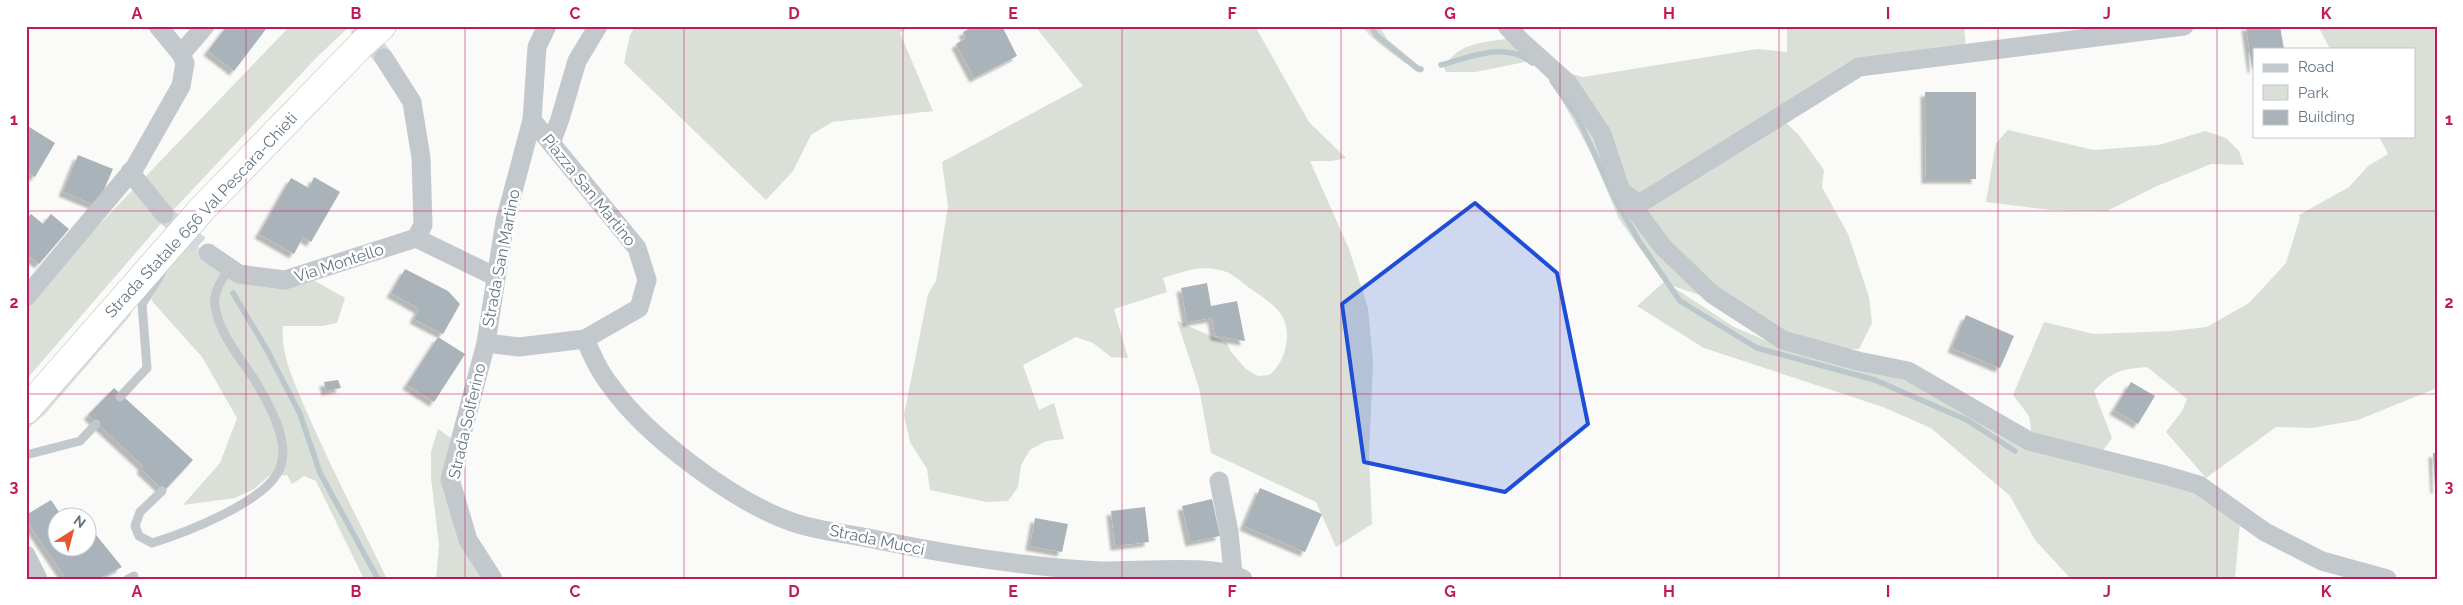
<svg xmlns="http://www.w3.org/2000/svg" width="2463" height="605" font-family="Raleway,sans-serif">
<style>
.green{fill:#dadfd7}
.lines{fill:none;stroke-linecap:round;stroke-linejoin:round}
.stream{stroke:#bbc7cb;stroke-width:5.5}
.building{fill:#aab3b9;filter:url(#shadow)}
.street-tunnel{stroke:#d5d9db;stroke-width:19;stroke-dasharray:19 9;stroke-linecap:butt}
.highway-casing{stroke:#b4b9bd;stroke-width:29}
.lane{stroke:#c3c8cc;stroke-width:9}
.street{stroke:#c3c8cc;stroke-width:19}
.highway{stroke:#fff;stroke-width:28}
.marked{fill:#1d4ed8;fill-opacity:0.2;stroke:#1d4ed8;stroke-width:4;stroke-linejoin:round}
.grid{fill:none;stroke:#c2185b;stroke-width:1;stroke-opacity:0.55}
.labels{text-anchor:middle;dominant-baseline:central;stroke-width:5;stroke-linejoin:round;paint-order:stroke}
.street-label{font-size:16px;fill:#657683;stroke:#fff}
.neatline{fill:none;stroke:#c2185b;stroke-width:2}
.grid-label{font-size:16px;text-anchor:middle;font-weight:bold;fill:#c2185b}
</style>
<defs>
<filter id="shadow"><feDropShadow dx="-4.5" dy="4.5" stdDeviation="1" flood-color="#0004"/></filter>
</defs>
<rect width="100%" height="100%" fill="#fafaf8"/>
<!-- green -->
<g class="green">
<polygon points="290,26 350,26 316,58 164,220 26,380 26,301"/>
<polygon points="636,26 910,26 900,33 933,111 832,122 811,135 793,171 766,200 624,63 630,35"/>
<path d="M1035,26h220l54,96 37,36 -14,3h-22l39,88 19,59 5,54 -4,95 3,67 -36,23 -20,-45 -105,-49 -12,-65 -22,-67 50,22 4,9 16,18 11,6 11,-1c10,-8 14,-17 17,-29 6,-33 -14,-42 -38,-59 -9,-7 -16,-15 -29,-17 -19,-5 -37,2 -56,8l4,14 -53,17 14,49 -17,-1 -18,-14 -17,-6 -53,28 16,45 15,-7 10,36 -18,2 -16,9 -9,15 -3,22 -10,14 -21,1 -57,-12 -3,-21 -17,-27 -6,-27 24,-121 8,-13 12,-75 -6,-44 141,-76z"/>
<path d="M1362,26h17l8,13 37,31 -3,3c-15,-9 -50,-33 -59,-47z"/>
<path d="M1495,26h19l51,46 18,5 174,-28 30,3v-26h177l2,23 -101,11 -80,62 13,12 26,36 -2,17 26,47 21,63 3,26 -13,26h-26l-65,-25 -62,-27 -36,-12 64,42 52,22 91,22 41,14 60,34 222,71 40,32 -5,57h-164l-36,-39 -25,-44 -79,-68 -48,-21 -179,-59 -67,-42 27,-24 -45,-63 -28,-66 -38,-69 -23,-23 -54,11h-30l-2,-4c13,-25 36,-25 62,-29z"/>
<path d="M2318,26h119v362l-79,32 -46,8 -36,-1 -70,51 -40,-46 16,-21 5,-12 -40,-32c-26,2 -35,4 -53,24l18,47 -10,14 -70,-16 -3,-20 -16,-21 31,-73 50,12 77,-3 36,-4 42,-24 37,-40 14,-45 -1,-3 50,-28 19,-21 20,-12 -9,-18h35v-87h-84z"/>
<polygon points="2008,130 2094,150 2159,145 2205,131 2226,138 2239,151 2244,165 2211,164 2157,186 2107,211 2051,210 1986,202 1996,143"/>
<path d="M189,239l42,35 79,4 35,20 -8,25 -15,3h-39c-3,31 14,62 26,91 24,55 52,108 78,162h-23l-48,-98 -12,-5 -12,8 -5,-9 -18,1 -15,13 -19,9 -52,7 37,-42 17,-45 -35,-61 -51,-57c8,-23 24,-42 38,-61z"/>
<polygon points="141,289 130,316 45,414 26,430 26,420"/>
<polygon points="438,429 458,443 449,480 491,579 436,579 439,545 431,478 431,452"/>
</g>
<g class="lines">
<!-- stream -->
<g class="stream">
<polyline points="1371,26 1376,35 1418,69 1421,69"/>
<path d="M1441,65c29,-8 66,-24 91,-2"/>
<polyline points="1552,81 1578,118 1617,203 1639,241 1680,301 1757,348 1875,380 1967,420 2015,451"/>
<polyline points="233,293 267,350 300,414 320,473 378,579"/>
</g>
</g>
<!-- building -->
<g class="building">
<polygon points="227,26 262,26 266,29 234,71 208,51"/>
<polygon points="974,26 1002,26 1017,56 974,78 956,44 966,38 963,32"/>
<polygon points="2246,26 2280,26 2284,49 2254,49 2254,68 2252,69"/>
<polygon points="1925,92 1976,92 1976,179 1926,179"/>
<polygon points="26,125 55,143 35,177 26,171"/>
<polygon points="78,155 113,169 97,206 63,192"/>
<polygon points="314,177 340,192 311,242 303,237 294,254 259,234 291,178 309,188"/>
<polygon points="31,214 43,224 51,214 69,229 39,264 26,254 26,219"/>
<polygon points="405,269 448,291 460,304 443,334 414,319 419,309 391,293"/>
<polygon points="1207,283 1211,306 1237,301 1245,341 1215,336 1212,318 1187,322 1181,288"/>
<polygon points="1966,315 2014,336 2000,368 1952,348"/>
<polygon points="438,337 465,354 434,402 407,385"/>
<polygon points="338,380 341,388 326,391 324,382"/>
<polygon points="2131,382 2155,396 2138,424 2114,410"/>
<polygon points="114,388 193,460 164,491 141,469 143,466 88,415"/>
<polygon points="2433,453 2437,453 2437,489 2435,489"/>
<polygon points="1260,488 1322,514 1305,552 1244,526"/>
<polygon points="1212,499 1220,536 1190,542 1182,506"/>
<polygon points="51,500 63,518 58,518 58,548 88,548 88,525 122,567 98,579 66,579 26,520 26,515"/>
<polygon points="1145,507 1149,542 1115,546 1111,511"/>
<polygon points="1035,518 1068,524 1062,552 1030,546"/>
</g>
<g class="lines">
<!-- street-tunnel -->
<g class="street-tunnel">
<polyline points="358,26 384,58"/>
<polyline points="164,214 208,253"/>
</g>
<!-- highway casing -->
<g class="highway-casing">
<polyline id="highway" points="26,410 203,208 362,44 382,26"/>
</g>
<!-- lane -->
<g class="lane">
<polyline points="120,397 147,368 142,304 161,274"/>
<polyline points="26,455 80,441 96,424"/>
<path d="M162,491l-22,21 -5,14 4,10 13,7c33,-10 107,-39 125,-69 17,-27 -7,-68 -21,-92 -15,-23 -37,-48 -41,-76 -2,-15 7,-27 15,-38"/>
<polyline points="128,579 134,576"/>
</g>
<!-- street -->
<g class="street">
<polyline points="1507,26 1521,41 1568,83 1602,134 1621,191 1639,204 1859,67 2184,26"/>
<polyline points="181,54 205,26"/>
<polyline points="551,143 560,119 577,61 598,26"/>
<polyline points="130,172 164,214"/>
<polyline points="1621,191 1663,247 1712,294 1783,340 1858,361 1908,371 2029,441 2165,475 2199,485 2265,532 2322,561 2387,579"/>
<polyline points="416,238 494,276"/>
<polyline points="208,253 239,274 285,280 416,238 423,225 421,158 412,102 384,58"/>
<polyline points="26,297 135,167 181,86 185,63 181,54 158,26"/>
<path d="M585,339c7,16 14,32 25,46 37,52 125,118 185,138 25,8 53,11 78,16 77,16 150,28 228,32 35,1 114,-8 142,8"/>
<polyline points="486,343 519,347 585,339 639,308 647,280 637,248 532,120"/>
<polyline points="1219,481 1229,532 1233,573"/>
<polyline points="26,555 38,579"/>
<polyline points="493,579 468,540 450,479 486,343 505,221 532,120 537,47 547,26"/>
</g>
<!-- highway -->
<use href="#highway" class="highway"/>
</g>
<!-- marked area -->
<path class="marked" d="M1475,203l82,70 31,151 -83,68 -141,-30 -22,-158z"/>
<!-- grid -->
<path class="grid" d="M246,26v553M465,26v553M684,26v553M903,26v553M1122,26v553M1341,26v553M1560,26v553M1779,26v553M1998,26v553M2217,26v553M26,211h2411M26,394h2411"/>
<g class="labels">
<!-- street labels -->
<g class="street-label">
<text transform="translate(589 190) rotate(51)">Piazza San Martino</text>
<text transform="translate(201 215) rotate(-47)">Strada Statale 656 Val Pescara-Chieti</text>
<text transform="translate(501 258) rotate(-79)">Strada San Martino</text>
<text transform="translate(339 263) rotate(-18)">Via Montello</text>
<text transform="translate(467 421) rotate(-77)">Strada Solferino</text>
<text transform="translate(877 540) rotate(12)">Strada Mucci</text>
</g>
</g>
<!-- border -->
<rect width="2463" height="605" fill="none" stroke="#ffffff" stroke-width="55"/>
<!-- legend -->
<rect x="2253" y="48" width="162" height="90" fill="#ffffff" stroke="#c1c8cd"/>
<rect x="2263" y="64" width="25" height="8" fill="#c3c8cc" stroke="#c1c8cd"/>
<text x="2298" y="72" font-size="15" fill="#657683">Road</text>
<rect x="2263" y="85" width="25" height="15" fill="#dadfd7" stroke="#c1c8cd"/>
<text x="2298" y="98" font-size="15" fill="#657683">Park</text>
<rect x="2263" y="110" width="25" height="15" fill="#aab3b9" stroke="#c1c8cd"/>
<text x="2298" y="122" font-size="15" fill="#657683">Building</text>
<!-- north arrow -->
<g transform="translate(72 532) rotate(36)"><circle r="24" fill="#ffffff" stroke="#c1c8cd"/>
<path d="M0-4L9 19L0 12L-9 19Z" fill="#e4572e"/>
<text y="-8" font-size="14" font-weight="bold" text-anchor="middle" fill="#657683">N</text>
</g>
<rect x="28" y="28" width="2408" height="550" class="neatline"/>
<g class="grid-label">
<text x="137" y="19">A</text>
<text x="356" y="19">B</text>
<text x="575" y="19">C</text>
<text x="794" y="19">D</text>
<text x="1013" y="19">E</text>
<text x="1232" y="19">F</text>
<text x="1450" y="19">G</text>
<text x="1669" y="19">H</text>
<text x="1888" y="19">I</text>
<text x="2107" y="19">J</text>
<text x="2326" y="19">K</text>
<text x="14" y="125">1</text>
<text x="2449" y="125">1</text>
<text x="14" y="308">2</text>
<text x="2449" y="308">2</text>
<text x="14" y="492">3</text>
<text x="2449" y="492">3</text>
<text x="137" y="597">A</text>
<text x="356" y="597">B</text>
<text x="575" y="597">C</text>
<text x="794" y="597">D</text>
<text x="1013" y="597">E</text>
<text x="1232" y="597">F</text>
<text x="1450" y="597">G</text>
<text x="1669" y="597">H</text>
<text x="1888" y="597">I</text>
<text x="2107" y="597">J</text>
<text x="2326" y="597">K</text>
</g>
</svg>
